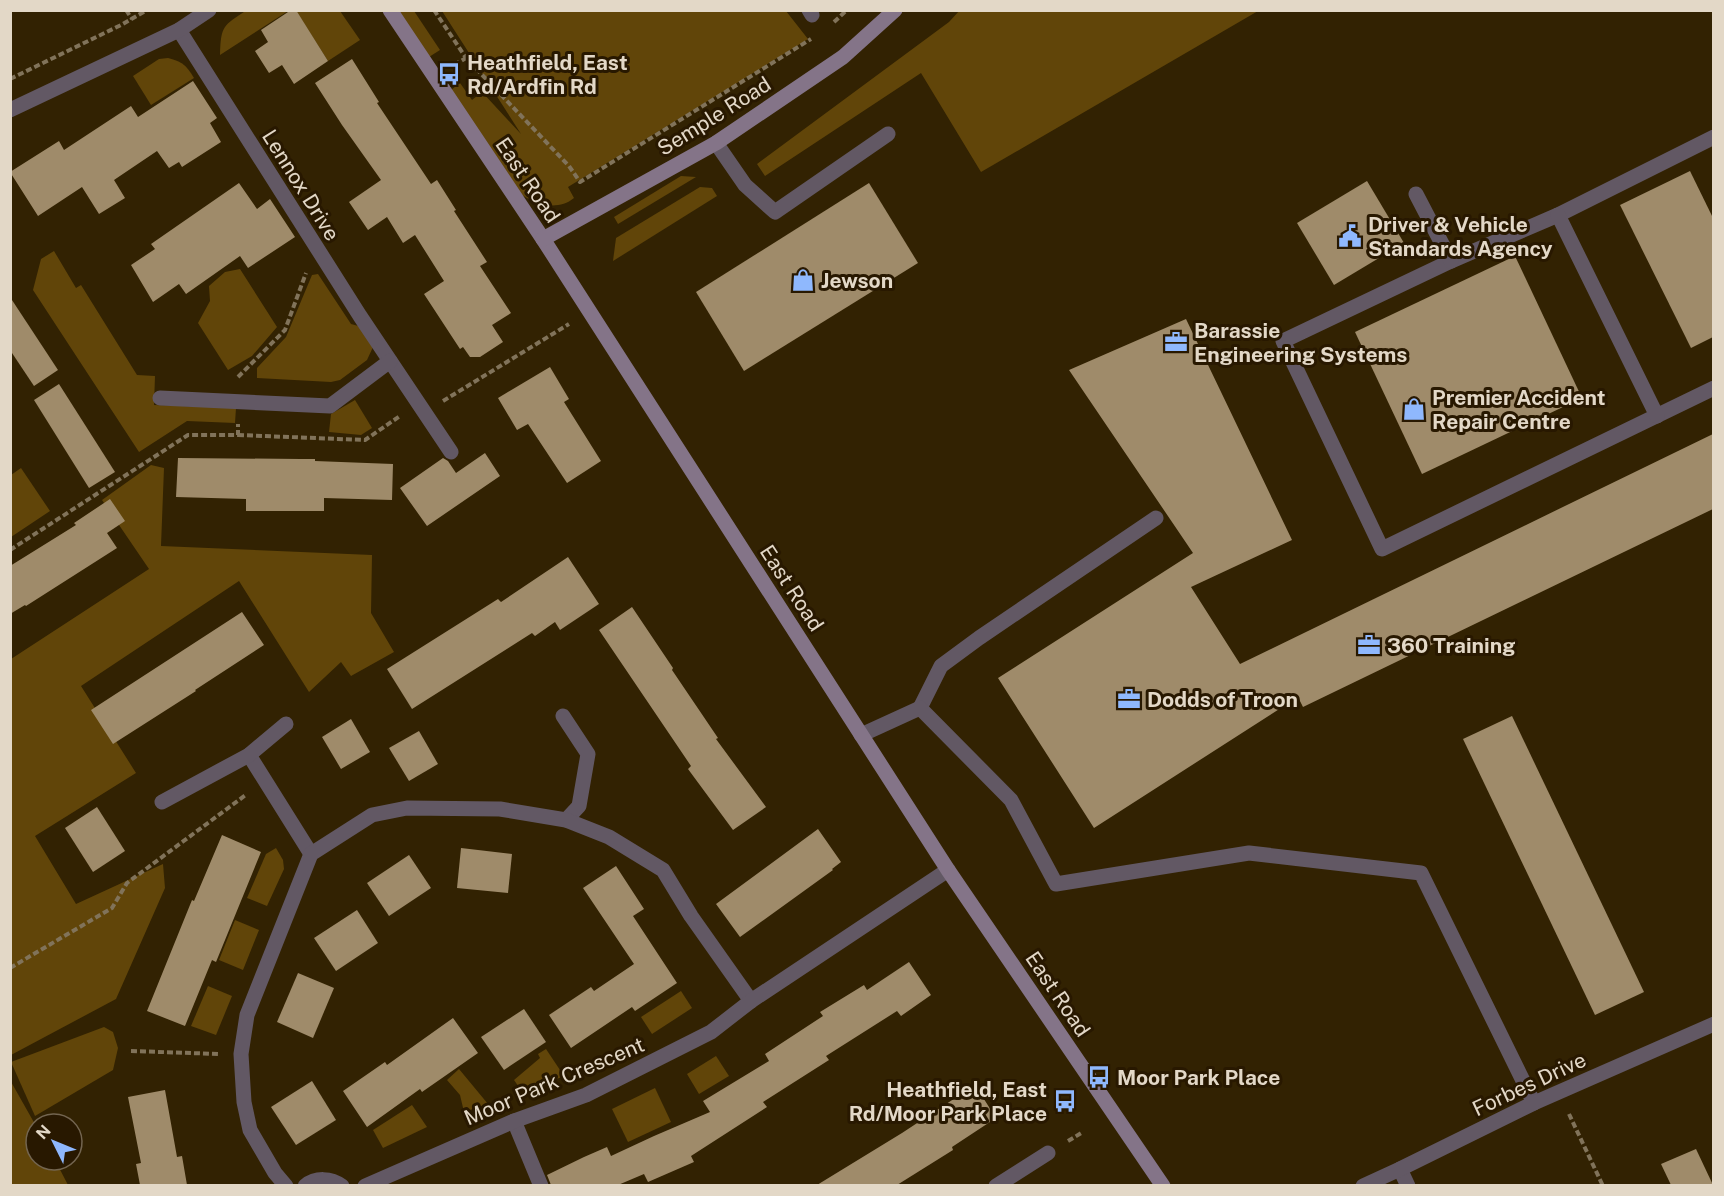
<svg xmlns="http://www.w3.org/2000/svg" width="1724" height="1196" font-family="'Public Sans',sans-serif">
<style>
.green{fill:#614509}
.building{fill:#9f8b6a}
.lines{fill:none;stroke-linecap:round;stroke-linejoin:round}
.path{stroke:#81735a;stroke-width:4;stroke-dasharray:6 3;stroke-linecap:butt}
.lane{stroke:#625864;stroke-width:15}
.street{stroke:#625864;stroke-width:15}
.secondary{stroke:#847488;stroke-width:15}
.labels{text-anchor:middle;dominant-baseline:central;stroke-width:6;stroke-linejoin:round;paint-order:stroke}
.poi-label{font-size:21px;font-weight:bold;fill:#e3d8c7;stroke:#281800;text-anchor:start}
.street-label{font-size:21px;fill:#e3d8c7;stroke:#281800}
</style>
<rect width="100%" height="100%" fill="#322202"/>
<!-- green -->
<g class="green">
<path d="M247,10l41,1 -68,44c1,-30 3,-29 27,-45z"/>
<polygon points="960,10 1258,10 1258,11 981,172 921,73 765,176 757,164 949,22"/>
<polygon points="296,11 340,11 360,40 328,61"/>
<polygon points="398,11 414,11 440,50 429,57"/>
<path d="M442,11h344l22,28 -240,148 6,11c-17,14 -41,6 -56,-6 -8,-6 -14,-18 -19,-27 -16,-25 -32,-50 -48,-75l9,-7 12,17 10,-8 39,42z"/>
<path d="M168,58c15,4 18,7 26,20l-43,27 -18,-29 26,-17z"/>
<polygon points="681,176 696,177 618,224 614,217"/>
<polygon points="700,187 712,188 717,196 613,261 616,238"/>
<polygon points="54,251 76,288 81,285 137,375 155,376 154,405 236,408 235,423 187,421 139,452 33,290 41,259"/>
<polygon points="240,269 277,327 252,356 228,370 198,323 210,301 209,286 225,272"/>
<polygon points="318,274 351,324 366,328 373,347 367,360 340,380 331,382 257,378 257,368 286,337 312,275"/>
<polygon points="355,400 372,428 361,435 329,432 331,414"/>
<polygon points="151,465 164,468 161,546 372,555 371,613 394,652 351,676 341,662 309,692 239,581 81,686 136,773 35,836 76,904 163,864 165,888 116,999 11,1055 11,659 149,569 102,500"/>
<polygon points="21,468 50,511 11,537 11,475"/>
<polygon points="276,848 283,860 284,869 267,906 247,898 266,854"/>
<polygon points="235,920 259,930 243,970 219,960"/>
<polygon points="208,986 232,996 216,1035 191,1026"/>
<polygon points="681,991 692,1008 652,1034 641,1017"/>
<polygon points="104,1027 113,1032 118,1048 113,1070 35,1116 11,1062"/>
<polygon points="546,1049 564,1076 523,1093 514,1080 540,1058 538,1054"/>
<polygon points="716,1056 729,1076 699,1094 687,1074"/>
<polygon points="459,1069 488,1104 464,1112 460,1095 447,1080"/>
<polygon points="10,1080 36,1126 36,1160 55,1160 68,1185 11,1185"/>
<polygon points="655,1088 671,1122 628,1142 612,1109"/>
<polygon points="412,1105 427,1127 383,1148 373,1130"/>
</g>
<!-- building -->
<g class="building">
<polygon points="291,10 296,10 328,61 294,84 282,65 269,73 255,51 268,42 261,30"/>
<polygon points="352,59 379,102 377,103 431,184 437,180 456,210 454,211 487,262 480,266 511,313 492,325 503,342 480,357 470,357 463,347 460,349 424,294 444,281 415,235 403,243 387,217 368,230 349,202 381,180 342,125 315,83"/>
<polygon points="193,81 217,118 210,123 221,142 182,167 179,162 169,168 157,151 114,180 125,198 99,214 82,187 38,216 10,172 59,141 64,150 131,106 138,117"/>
<polygon points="1690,171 1713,218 1713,337 1691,348 1620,205"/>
<polygon points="1367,181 1404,243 1334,285 1297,223"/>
<polygon points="239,183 257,209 270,199 295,237 248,268 240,256 186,294 179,284 153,302 131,265 155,249 151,244"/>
<polygon points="869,183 918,263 744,371 696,292"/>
<polygon points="1515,256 1582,398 1422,474 1355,332"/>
<polygon points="10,297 58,370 34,386 10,350"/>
<polygon points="1186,319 1292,540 1191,587 1240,664 1713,434 1713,509 1303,707 1298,697 1094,828 998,678 1193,553 1069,370"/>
<polygon points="550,367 569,399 564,402 601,461 567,483 528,424 517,430 498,398"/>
<polygon points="59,384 115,472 89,488 34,400"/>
<polygon points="485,453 500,476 427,526 400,488 443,458 448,461 456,473"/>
<polygon points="178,458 301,459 315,459 315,461 393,464 392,500 324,498 324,511 246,511 246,499 176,497"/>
<polygon points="110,499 125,521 107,533 117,548 26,606 25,605 10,614 10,566 76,525 74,523"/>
<polygon points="568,557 599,604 560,630 555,622 535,636 532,633 412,709 387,669 498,599 501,602"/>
<polygon points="632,607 673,668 672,670 718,738 716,739 766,807 733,830 688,769 691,766 599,630"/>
<polygon points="242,612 264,645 195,690 196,691 113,744 91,710"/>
<polygon points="1512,716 1644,992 1595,1015 1463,739"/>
<polygon points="351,719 370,752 341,769 322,737"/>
<polygon points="419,731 438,764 409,781 389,748"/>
<polygon points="97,807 125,851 93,872 65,828"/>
<polygon points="818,829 841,862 832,869 833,870 740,937 716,904"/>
<polygon points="222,835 261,852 216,962 212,960 185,1026 147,1011 192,900 194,901"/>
<polygon points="461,848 512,854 508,893 457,888"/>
<polygon points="409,855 431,888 389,916 367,883"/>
<polygon points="616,866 644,909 633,916 677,983 635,1011 632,1007 571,1048 549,1015 591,987 594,991 634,964 583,888"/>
<polygon points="357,910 378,943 336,971 314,938"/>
<polygon points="909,962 931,995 901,1016 897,1011 826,1056 829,1060 763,1102 767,1107 691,1156 694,1162 648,1182 644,1174 618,1185 551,1185 547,1175 584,1157 607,1147 611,1156 654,1136 710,1112 703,1101 769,1061 765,1054 823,1016 820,1012 864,985 867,990"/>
<polygon points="298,973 334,988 313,1038 277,1022"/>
<polygon points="524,1009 546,1042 504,1070 481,1037"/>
<polygon points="453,1018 478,1053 422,1092 420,1089 367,1127 343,1091 385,1062 387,1065"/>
<polygon points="312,1081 336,1120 296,1145 271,1107"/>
<polygon points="975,1085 996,1118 952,1147 953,1150 897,1185 817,1185 902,1133"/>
<polygon points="165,1090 177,1157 182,1156 187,1185 140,1185 136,1164 141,1163 128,1097"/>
<polygon points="1696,1149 1713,1185 1671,1185 1661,1164"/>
</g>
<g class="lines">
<!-- path -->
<g class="path">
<polyline points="126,10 132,19"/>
<polyline points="434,10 466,58 569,166 580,182 811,39"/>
<polyline points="834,22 847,10"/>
<polyline points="454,65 466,58"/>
<polyline points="10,79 121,25 147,10"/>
<polyline points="238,377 285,330 306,273"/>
<polyline points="443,401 569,324"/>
<polyline points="238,435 365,440 400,416"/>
<polyline points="10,550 188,435 238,435 238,424"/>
<polyline points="10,968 112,908 127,883 247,794"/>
<polyline points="131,1051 219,1054"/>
<polyline points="1569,1114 1603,1186"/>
<polyline points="1068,1141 1083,1132"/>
</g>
<!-- lane -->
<g class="lane">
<polyline points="1714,137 1558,215 1451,261 1283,341 1382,549 1714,388"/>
<polyline points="716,143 745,185 775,212 888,134"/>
<polyline points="1416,194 1451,261"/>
<polyline points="1558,215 1657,416"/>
<polyline points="920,708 941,666 979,638 1156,518"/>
<polyline points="563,716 588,754 579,806 566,820"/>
<polyline points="861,735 920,708 1011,800 1056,884 1249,853 1421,873 1534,1103"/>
<polyline points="1400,1169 1408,1186"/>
</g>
<!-- street -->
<g class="street">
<polyline points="809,10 812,15"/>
<polyline points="179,30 360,316 451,452"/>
<polyline points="10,110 179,30 209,10"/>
<polyline points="160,398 330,406 390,361"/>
<polyline points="249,755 311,854"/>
<polyline points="162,802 249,755 286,724"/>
<polyline points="514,1121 541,1186"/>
<polyline points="286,1186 275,1173 250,1130 244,1102 241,1054 247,1015 311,854 372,815 407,808 500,809 566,820 609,837 663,870 691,916 751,1001"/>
<path d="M305,1186c11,-9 26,-8 37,0"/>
<polyline points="365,1186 514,1121 586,1095 711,1032 751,1001 948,870"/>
<polyline points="996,1186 1048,1153"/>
<polyline points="1363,1186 1400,1169 1534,1103 1714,1024"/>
</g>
<!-- secondary -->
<g class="secondary">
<polyline points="390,10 543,239 948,870 1163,1186"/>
<polyline points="543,239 716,143 843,57 895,10"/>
</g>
</g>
<!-- icons -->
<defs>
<g id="bus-bare" transform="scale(1.8)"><path d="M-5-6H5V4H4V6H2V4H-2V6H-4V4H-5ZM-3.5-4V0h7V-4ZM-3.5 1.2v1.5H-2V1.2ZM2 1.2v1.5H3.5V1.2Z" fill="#8fb8fd" stroke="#281800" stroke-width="2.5" paint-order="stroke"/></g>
<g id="civic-bare" transform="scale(1.8)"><path d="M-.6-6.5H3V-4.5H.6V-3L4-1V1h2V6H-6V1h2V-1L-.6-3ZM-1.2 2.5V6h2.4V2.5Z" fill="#8fb8fd" stroke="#281800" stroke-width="2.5" paint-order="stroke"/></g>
<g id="shop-bare" transform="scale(1.8)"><path d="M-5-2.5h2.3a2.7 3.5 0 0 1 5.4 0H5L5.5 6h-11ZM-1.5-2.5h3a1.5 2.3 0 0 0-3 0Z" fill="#8fb8fd" stroke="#281800" stroke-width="2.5" paint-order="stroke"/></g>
<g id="office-bare" transform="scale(1.8)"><path d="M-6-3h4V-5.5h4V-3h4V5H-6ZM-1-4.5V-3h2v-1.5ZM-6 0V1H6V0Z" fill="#8fb8fd" stroke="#281800" stroke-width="2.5" paint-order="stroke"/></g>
</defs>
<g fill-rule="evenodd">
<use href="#bus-bare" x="449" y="74"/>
<use href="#civic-bare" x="1350" y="236"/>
<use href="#shop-bare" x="803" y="280"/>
<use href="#office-bare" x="1176" y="342"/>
<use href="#shop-bare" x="1414" y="409"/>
<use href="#office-bare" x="1369" y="645"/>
<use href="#office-bare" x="1129" y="699"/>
<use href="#bus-bare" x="1099" y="1077"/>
<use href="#bus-bare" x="1065" y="1101"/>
</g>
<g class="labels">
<!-- poi labels -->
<g class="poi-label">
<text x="467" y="62">Heathfield, East<tspan x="467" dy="24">Rd/Ardfin Rd</tspan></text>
<text x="1368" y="224">Driver &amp; Vehicle<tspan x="1368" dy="24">Standards Agency</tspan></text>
<text x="821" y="280">Jewson</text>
<text x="1194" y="330">Barassie<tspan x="1194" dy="24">Engineering Systems</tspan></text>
<text x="1432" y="397">Premier Accident<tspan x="1432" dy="24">Repair Centre</tspan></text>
<text x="1387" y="645">360 Training</text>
<text x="1147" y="699">Dodds of Troon</text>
<text x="1117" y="1077">Moor Park Place</text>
<text x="1047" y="1089" text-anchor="end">Heathfield, East<tspan x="1047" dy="24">Rd/Moor Park Place</tspan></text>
</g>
<!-- street labels -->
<g class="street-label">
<text transform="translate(714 116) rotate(-32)">Semple Road</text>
<text transform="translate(528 180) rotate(56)">East Road</text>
<text transform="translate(301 185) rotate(58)">Lennox Drive</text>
<text transform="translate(792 588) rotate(57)">East Road</text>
<text transform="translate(1058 994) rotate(56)">East Road</text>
<text transform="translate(554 1081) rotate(-23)">Moor Park Crescent</text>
<text transform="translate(1529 1084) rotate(-25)">Forbes Drive</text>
</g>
</g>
<!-- border -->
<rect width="1724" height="1196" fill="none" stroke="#e3d8c7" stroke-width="24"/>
<!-- north arrow -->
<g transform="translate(54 1142) rotate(313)"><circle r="28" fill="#281800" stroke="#736550" stroke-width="1.5"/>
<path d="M0-4.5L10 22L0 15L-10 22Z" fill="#8fb8fd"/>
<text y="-9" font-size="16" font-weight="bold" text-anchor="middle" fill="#e3d8c7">N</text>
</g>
</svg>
